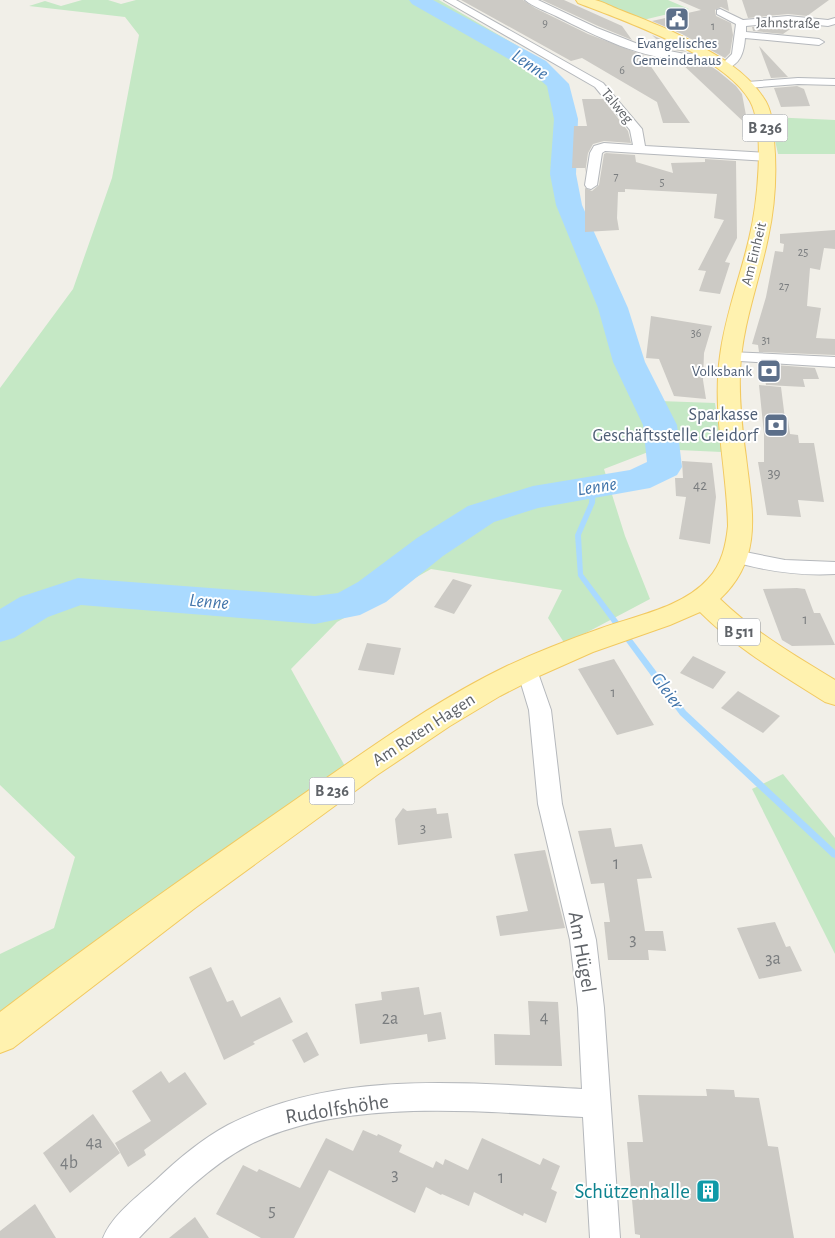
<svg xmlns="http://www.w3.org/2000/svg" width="835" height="1238" font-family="'Alegreya Sans',sans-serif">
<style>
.green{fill:#c5e8c5}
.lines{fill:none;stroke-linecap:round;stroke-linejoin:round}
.stream{fill:#aadaff;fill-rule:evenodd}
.river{fill:#aadaff;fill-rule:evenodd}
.building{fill:#cccac5}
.street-casing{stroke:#b5b8bc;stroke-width:2}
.primary-casing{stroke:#f2c960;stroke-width:2}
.street{fill:#fff;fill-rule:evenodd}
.primary{fill:#fff2af;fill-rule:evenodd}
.labels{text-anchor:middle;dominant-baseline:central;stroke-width:4;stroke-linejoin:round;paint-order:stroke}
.far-number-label{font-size:12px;fill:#7a7d7f}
.far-street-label{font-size:15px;fill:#5f6368;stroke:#fff}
.far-service-label{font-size:15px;fill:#4e5e75;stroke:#fff}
.number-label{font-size:15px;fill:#7a7d7f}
.shield{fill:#fff;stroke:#8f9295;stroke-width:1}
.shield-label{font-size:16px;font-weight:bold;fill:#5f6368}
.service-label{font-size:18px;fill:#4e5e75;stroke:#fff;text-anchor:end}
.street-label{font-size:18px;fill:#5f6368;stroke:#fff}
.near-number-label{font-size:18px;fill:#7a7d7f}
.water-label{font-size:19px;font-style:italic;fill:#4174aa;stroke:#fff}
.near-street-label{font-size:21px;fill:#5f6368;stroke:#fff}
.near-culture-label{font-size:21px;fill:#0d838f;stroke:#fff;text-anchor:end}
</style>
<rect width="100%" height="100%" fill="#f1efe8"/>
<!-- green -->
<g class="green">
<polygon points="82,0 108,0 121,4 136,0 439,0 535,56 566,84 568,105 553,180 577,247 607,299 632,400 715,403 722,452 656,449 604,469 625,536 650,599 565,644 548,618 562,590 431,569 337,622 291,669 351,777 0,1024 0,954 54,928 75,857 0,785 0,388 73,289 112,178 139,35 125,17 29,6 45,1 61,6"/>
<polygon points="594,0 668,0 689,9 643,20"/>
<polygon points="770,117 835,120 835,154 778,154"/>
<polygon points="783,774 835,838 835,954 752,789"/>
</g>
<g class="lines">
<!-- stream -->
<polygon class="stream" points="593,485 596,487 595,503 581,535 583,574 686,711 835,850 835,858 832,857 680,715 578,576 575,535 589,503 590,487"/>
<!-- river -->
<polygon class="river" points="409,0 433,0 546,61 569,84 578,119 576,174 582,205 628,308 645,362 677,425 682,467 677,475 650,488 538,508 494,522 443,556 386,602 360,615 315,624 81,605 48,617 14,638 0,642 0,609 20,597 78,578 315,596 338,593 358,582 417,538 468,506 533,486 630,470 647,462 643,425 613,362 598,308 556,205 550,174 554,119 547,86 530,71 412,4"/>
</g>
<!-- building -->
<g class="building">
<polygon points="461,0 523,0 535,8 588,34 643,55 690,123 663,123 657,102 582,58 571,61"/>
<polygon points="542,0 564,0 622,26 632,40 598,26"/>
<polygon points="678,0 727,0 729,11 721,7 715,10 716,16 731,23 733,35 730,53 725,58 682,34 652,21 701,10"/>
<polygon points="742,0 829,0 807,16 788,14 748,18"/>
<polygon points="788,24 796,25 783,34 753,31 752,27"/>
<polygon points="652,35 671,44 687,52 667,49"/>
<polygon points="759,46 788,77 771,78"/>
<polygon points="703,61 718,71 736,86 742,94 748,126 680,62"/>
<polygon points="797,86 804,89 810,106 781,107 774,88"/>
<polygon points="582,99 603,99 628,131 631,143 604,141 593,144 588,153 585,173 585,168 572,168 574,126 587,126"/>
<polygon points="606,153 635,155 636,162 673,173 671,163 705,162 705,159 736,161 737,238 725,262 730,263 720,294 699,291 706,271 698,270 724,220 714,218 717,194 625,189 625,192 618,192 617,218 619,230 585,232 585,188 592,191 599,185 604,154"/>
<polygon points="835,230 835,249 824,248 820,270 810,268 807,306 821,308 816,338 835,339 835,355 759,352 758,345 752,344 766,297 775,251 783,252 784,244 780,243 780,234"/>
<polygon points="651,316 712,326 704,353 703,380 706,399 674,396 659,359 646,358"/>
<polygon points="762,364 815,368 819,379 803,379 805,387 766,385"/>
<polygon points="759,385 781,387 785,419 788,419 790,434 798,435 799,443 814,443 824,502 798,500 801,517 767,515 758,462 764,462 764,434"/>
<polygon points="682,461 712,463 716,497 710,544 679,539 686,497 676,496 675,478 683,478"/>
<polygon points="453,579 472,585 454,614 434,607"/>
<polygon points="797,588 805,589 814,613 820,613 835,645 792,646 782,640 763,589"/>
<polygon points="367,643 401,648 394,675 358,670"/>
<polygon points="693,656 726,672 713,689 680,673"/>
<polygon points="614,659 654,725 617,735 578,669"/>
<polygon points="738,691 780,716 763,733 721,708"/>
<polygon points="403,808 407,811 436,808 437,814 448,813 452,838 398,845 395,819"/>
<polygon points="611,828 615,847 642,844 652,878 637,879 645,931 663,931 666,951 648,950 649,960 608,960 604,922 610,922 604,883 591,884 578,831"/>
<polygon points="545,850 565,928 500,936 496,916 528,911 514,854"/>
<polygon points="775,922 786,947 790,946 802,971 759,979 737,928"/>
<polygon points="211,967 227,1002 233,1000 241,1017 280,997 293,1022 253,1042 255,1044 224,1060 189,977"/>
<polygon points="419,987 424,1015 441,1012 446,1039 428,1042 427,1034 360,1044 355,1004 382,1000 381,992"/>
<polygon points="528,1001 558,1002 562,1066 495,1065 494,1034 530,1035"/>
<polygon points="307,1032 319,1055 304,1063 292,1040"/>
<polygon points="161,1071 169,1083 185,1072 207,1104 144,1150 146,1155 128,1167 115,1143 151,1121 132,1091"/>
<polygon points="706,1089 734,1090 735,1097 759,1098 768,1146 778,1147 794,1238 640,1238 640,1235 635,1234 627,1142 643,1142 638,1095 707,1096"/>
<polygon points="93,1114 120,1153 70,1193 43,1153"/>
<polygon points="363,1130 377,1136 378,1134 402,1145 399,1152 433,1168 436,1161 443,1165 445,1159 468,1170 482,1138 540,1165 543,1158 560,1166 551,1189 557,1192 546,1223 524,1213 523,1216 474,1192 469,1206 442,1194 441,1195 426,1187 415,1213 329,1170 294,1238 261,1238 216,1214 243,1165 257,1172 259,1169 300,1188 326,1138 353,1151"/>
<polygon points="35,1204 56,1238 0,1238 0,1231"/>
<polygon points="195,1217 209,1238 169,1238"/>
</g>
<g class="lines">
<!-- street casing -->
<g class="street-casing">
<g id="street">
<polygon points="444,0 456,0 603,83 642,129 645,146 767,153 773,157 767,161 605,151 602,153 597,185 591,189 587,188 585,185 590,153 594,146 604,143 633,145 630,130 595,87"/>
<path d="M525,0h13l59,28 46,18 42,8 22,-1 5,3c-4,4 -11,3 -18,4 -48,2 -96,-23 -138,-44 -10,-5 -23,-9 -31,-16z"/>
<path d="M720,9l23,11 45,-4 40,4 7,-2v6l-7,2 -40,-4 -42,4v6l73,7 5,3 -5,3 -74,-7c-1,15 -5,27 -20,31l-5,-3 12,-12 4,-30 -19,-10v-4z"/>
<polygon points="798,78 835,79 835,85 798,84 747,88 741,85 747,82"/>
<polygon points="730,352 835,357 835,367 724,360 722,357 724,354"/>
<path d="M735,550l50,10 50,2v12c-37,2 -71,-3 -107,-14l-2,-4 2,-4z"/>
<path d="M527,662l7,3 3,5 14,40 11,94 34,136 8,68 16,230h-30l-7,-121c-102,-5 -240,-20 -334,28 -42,22 -77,59 -110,93h-36c9,-23 35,-42 53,-58 22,-21 46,-41 72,-55 108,-56 237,-42 354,-36l-4,-81 -8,-68 -32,-136 -9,-94 -12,-40 3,-5z"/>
</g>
</g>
<!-- primary casing -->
<g class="primary-casing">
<path id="primary" d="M576,0c6,0 13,0 19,0 9,2 17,7 25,10 23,9 47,18 69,30 28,15 56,30 74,57 9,12 10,29 11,43 3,33 1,66 -6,98 -9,44 -26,87 -28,133 -1,29 2,58 6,86 6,53 18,101 -26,142 34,33 74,56 115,81v25l-10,-3c-44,-28 -88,-53 -125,-90l-30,13 -77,27 -54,24 -39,20 -50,30 -73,49 -182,133 -182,140 -13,5v-41c96,-73 195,-143 295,-212 68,-47 137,-98 212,-134 30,-14 61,-26 92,-37 35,-13 83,-21 109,-50 14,-15 18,-34 20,-53 -1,-57 -16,-113 -8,-170 5,-40 20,-78 29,-117 8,-32 17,-109 1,-138 -25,-45 -125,-80 -172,-98z"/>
</g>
<!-- street -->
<use href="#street" class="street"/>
<!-- primary -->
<use href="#primary" class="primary"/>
</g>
<!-- icons -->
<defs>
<g id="civic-square" transform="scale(1.25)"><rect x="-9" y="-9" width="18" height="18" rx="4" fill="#5c6f8a" stroke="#fff"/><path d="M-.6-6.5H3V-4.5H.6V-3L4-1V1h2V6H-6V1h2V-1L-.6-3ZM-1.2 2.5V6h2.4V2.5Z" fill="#fff"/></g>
<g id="bank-square" transform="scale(1.25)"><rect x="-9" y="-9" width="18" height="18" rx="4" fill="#5c6f8a" stroke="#fff"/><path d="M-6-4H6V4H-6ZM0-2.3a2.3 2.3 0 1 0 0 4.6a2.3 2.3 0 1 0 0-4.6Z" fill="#fff"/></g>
<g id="building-square" transform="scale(1.25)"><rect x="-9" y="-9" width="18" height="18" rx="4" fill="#0f9aa8" stroke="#fff"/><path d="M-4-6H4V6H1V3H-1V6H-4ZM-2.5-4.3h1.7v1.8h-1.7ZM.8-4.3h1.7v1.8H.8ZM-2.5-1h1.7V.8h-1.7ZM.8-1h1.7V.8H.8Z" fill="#fff"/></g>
</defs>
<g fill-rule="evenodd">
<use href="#civic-square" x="677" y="19"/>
<use href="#bank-square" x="769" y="371"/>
<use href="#bank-square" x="776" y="425"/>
<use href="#building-square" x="708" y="1191"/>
</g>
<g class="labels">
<!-- far-number labels -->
<g class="far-number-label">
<text x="545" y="23">9</text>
<text x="713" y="26">1</text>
<text x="622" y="70">6</text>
<text x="616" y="176">7</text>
<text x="662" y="182">5</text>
<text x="803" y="252">25</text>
<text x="784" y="286">27</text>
<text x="696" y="333">36</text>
<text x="766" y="340">31</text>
</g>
<!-- far-street labels -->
<g class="far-street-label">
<text transform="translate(788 23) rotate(1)">Jahnstraße</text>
<text transform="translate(617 106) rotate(50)">Talweg</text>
<text transform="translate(754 254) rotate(-76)">Am Einheit</text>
</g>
<!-- far-service labels -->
<g class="far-service-label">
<text x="677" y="43">Evangelisches<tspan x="677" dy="17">Gemeindehaus</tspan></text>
<text x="752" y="371" text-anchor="end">Volksbank</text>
</g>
<!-- number labels -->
<g class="number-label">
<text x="774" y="473">39</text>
<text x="700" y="485">42</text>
<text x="805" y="619">1</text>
<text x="613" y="692">1</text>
<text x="423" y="828">3</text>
</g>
<!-- shield labels -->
<g class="shield">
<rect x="742.5" y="114.5" width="45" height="27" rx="4"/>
<rect x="718" y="618.5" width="42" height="27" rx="4"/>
<rect x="309.5" y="777.5" width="45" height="27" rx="4"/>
</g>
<g class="shield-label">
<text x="765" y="128">B 236</text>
<text x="739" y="632">B 511</text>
<text x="332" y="791">B 236</text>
</g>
<!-- service labels -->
<g class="service-label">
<text x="758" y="415">Sparkasse<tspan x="758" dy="21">Geschäftsstelle Gleidorf</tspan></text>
</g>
<!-- street labels -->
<g class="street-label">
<text transform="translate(424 730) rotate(-33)">Am Roten Hagen</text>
</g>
<!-- near-number labels -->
<g class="near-number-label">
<text x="616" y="864">1</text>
<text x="633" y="940">3</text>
<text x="773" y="959">3a</text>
<text x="544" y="1018">4</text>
<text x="390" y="1019">2a</text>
<text x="94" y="1143">4a</text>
<text x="69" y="1163">4b</text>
<text x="395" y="1175">3</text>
<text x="501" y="1178">1</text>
<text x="272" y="1211">5</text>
</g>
<!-- water labels -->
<g class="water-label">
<text transform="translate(530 65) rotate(34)">Lenne</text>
<text transform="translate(597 487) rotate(-9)">Lenne</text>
<text transform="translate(209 602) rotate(5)">Lenne</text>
<text transform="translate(667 691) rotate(53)">Gleier</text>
</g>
<!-- near-street labels -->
<g class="near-street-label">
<text transform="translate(582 952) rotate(80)">Am Hügel</text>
<text transform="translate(337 1109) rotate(-9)">Rudolfshöhe</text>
</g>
<!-- near-culture labels -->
<g class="near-culture-label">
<text x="690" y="1191">Schützenhalle</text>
</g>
</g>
</svg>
